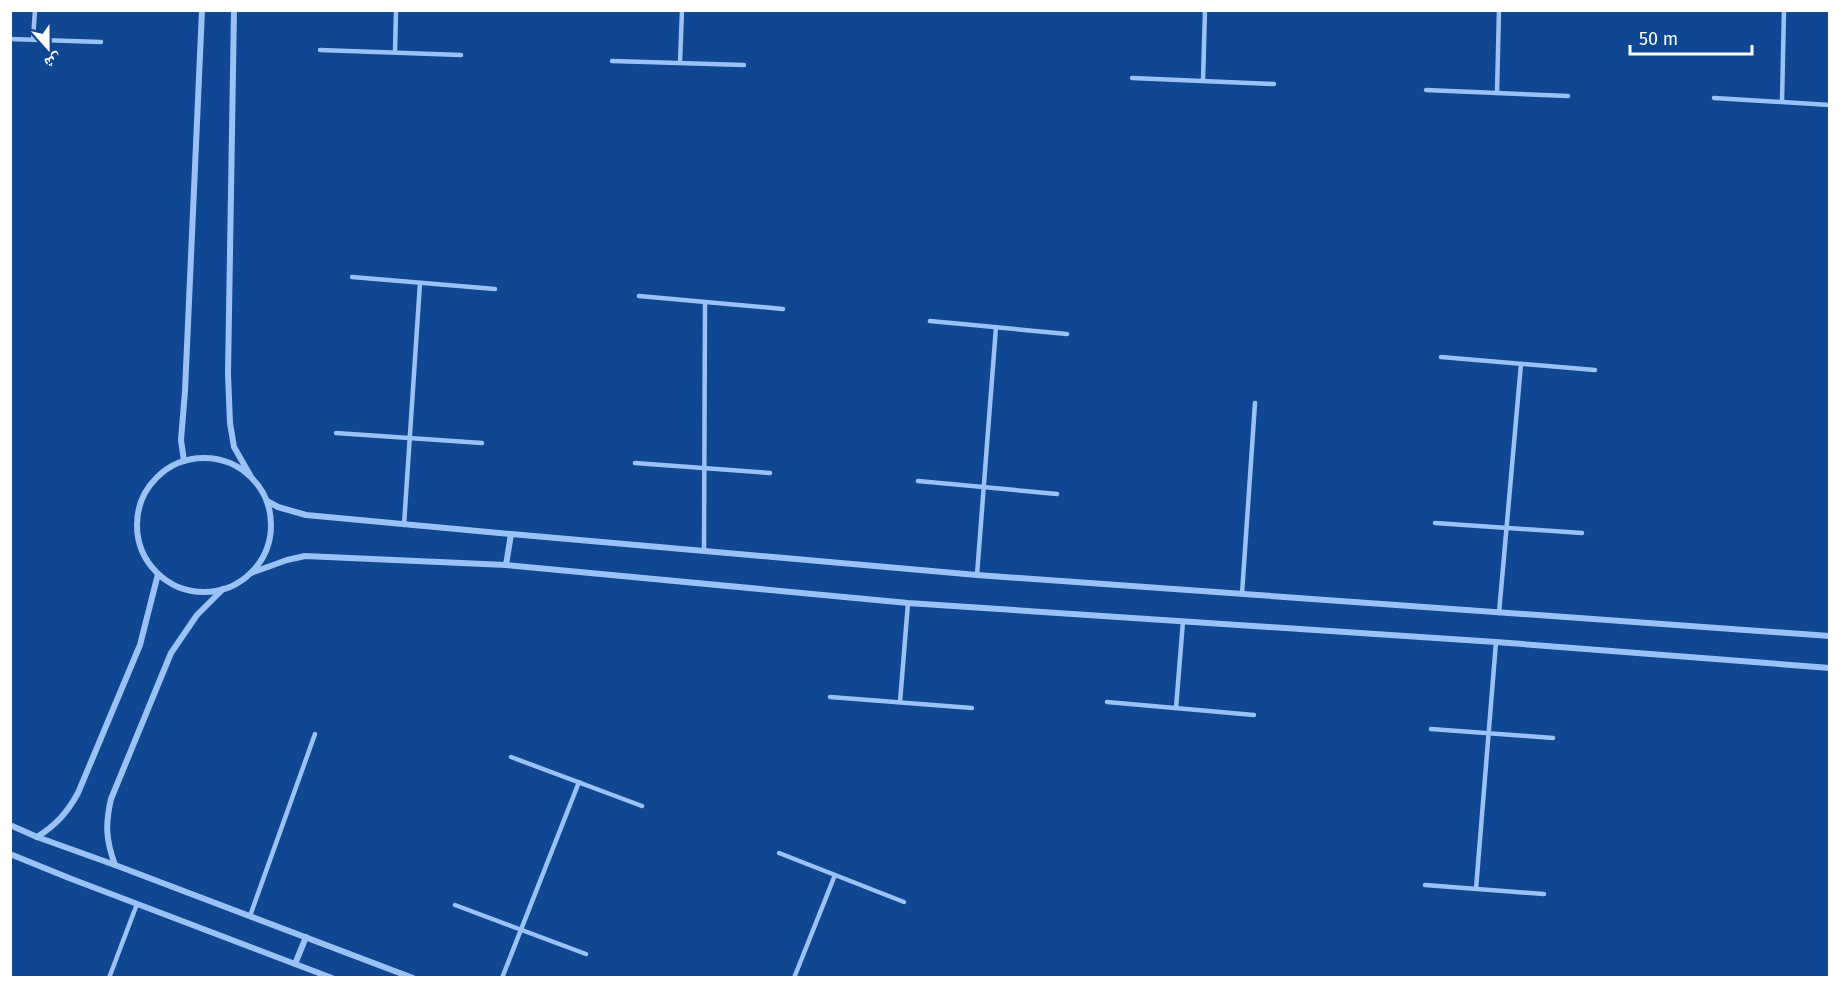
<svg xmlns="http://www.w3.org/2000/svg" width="1840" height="988" font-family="'Fira Sans','Noto Naskh Arabic',sans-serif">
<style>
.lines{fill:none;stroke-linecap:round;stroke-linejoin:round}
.lane{stroke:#9bc2f4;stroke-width:4.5}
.street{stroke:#9bc2f4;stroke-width:6}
</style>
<rect width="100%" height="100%" fill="#0f4793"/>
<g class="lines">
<!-- lane -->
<g class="lane">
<polyline points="10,39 101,42"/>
<polyline points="33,39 35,10"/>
<polyline points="320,50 461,55"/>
<polyline points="395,52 396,10"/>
<polyline points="612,61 744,65"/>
<polyline points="680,63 682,10"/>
<polyline points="1132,78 1274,84"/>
<polyline points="1203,81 1205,10"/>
<polyline points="1426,90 1568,96"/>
<polyline points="1497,93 1499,10"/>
<polyline points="1714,98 1830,105"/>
<polyline points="1782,102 1784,10"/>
<polyline points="352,277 495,289"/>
<polyline points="639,296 783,309"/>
<polyline points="930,321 1067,334"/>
<polyline points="1441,357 1595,370"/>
<polyline points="336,433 482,443"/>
<polyline points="635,463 770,473"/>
<polyline points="918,481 1057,494"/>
<polyline points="1435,523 1582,533"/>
<polyline points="404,525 420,283"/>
<polyline points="704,550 705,302"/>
<polyline points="977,575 996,327"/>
<polyline points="1242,594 1255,403"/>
<polyline points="1499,613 1521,364"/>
<polyline points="830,697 972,708"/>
<polyline points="900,702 908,603"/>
<polyline points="1107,702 1254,715"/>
<polyline points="1176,708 1183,621"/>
<polyline points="1431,729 1553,738"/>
<polyline points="511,757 642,806"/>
<polyline points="779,853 904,902"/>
<polyline points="1425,885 1544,894"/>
<polyline points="1476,889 1496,642"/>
<polyline points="455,905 586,954"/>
<polyline points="250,916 315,734"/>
<polyline points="109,978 137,904"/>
<polyline points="502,978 579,782"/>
<polyline points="794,978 835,875"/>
</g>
<!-- street -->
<g class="street">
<polyline points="234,10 228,374 230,423 234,447 250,475"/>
<circle cx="204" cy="525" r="67"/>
<polyline points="184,461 181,440 185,391 202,10"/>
<polyline points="267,501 278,507 306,515 511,534 977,575 1830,636"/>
<polyline points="506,565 511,534"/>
<polyline points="251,573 287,560 305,556 506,565 908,603 1496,642 1830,668"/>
<polyline points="10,825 37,837 115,865 413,978"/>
<path d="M37,837c19,-12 30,-24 41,-44l62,-148 18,-71"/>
<polyline points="10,854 69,878 332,978"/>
<path d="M115,865c-9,-25 -10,-40 -4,-66l60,-146 26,-38 26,-26"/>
<polyline points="295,964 306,937"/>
</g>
</g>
<!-- border -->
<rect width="1840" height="988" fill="none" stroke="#ffffff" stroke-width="24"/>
<!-- north arrow -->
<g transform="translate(48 48) rotate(159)" stroke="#0f4793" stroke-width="4.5" paint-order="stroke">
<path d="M0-4.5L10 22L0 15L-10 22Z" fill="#ffffff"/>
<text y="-9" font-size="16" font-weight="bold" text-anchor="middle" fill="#ffffff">ش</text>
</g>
<!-- scale -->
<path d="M1630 45v9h122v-9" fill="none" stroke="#ffffff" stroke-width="3"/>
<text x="1639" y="45" font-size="18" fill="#ffffff" stroke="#0f4793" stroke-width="4.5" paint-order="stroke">50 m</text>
</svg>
